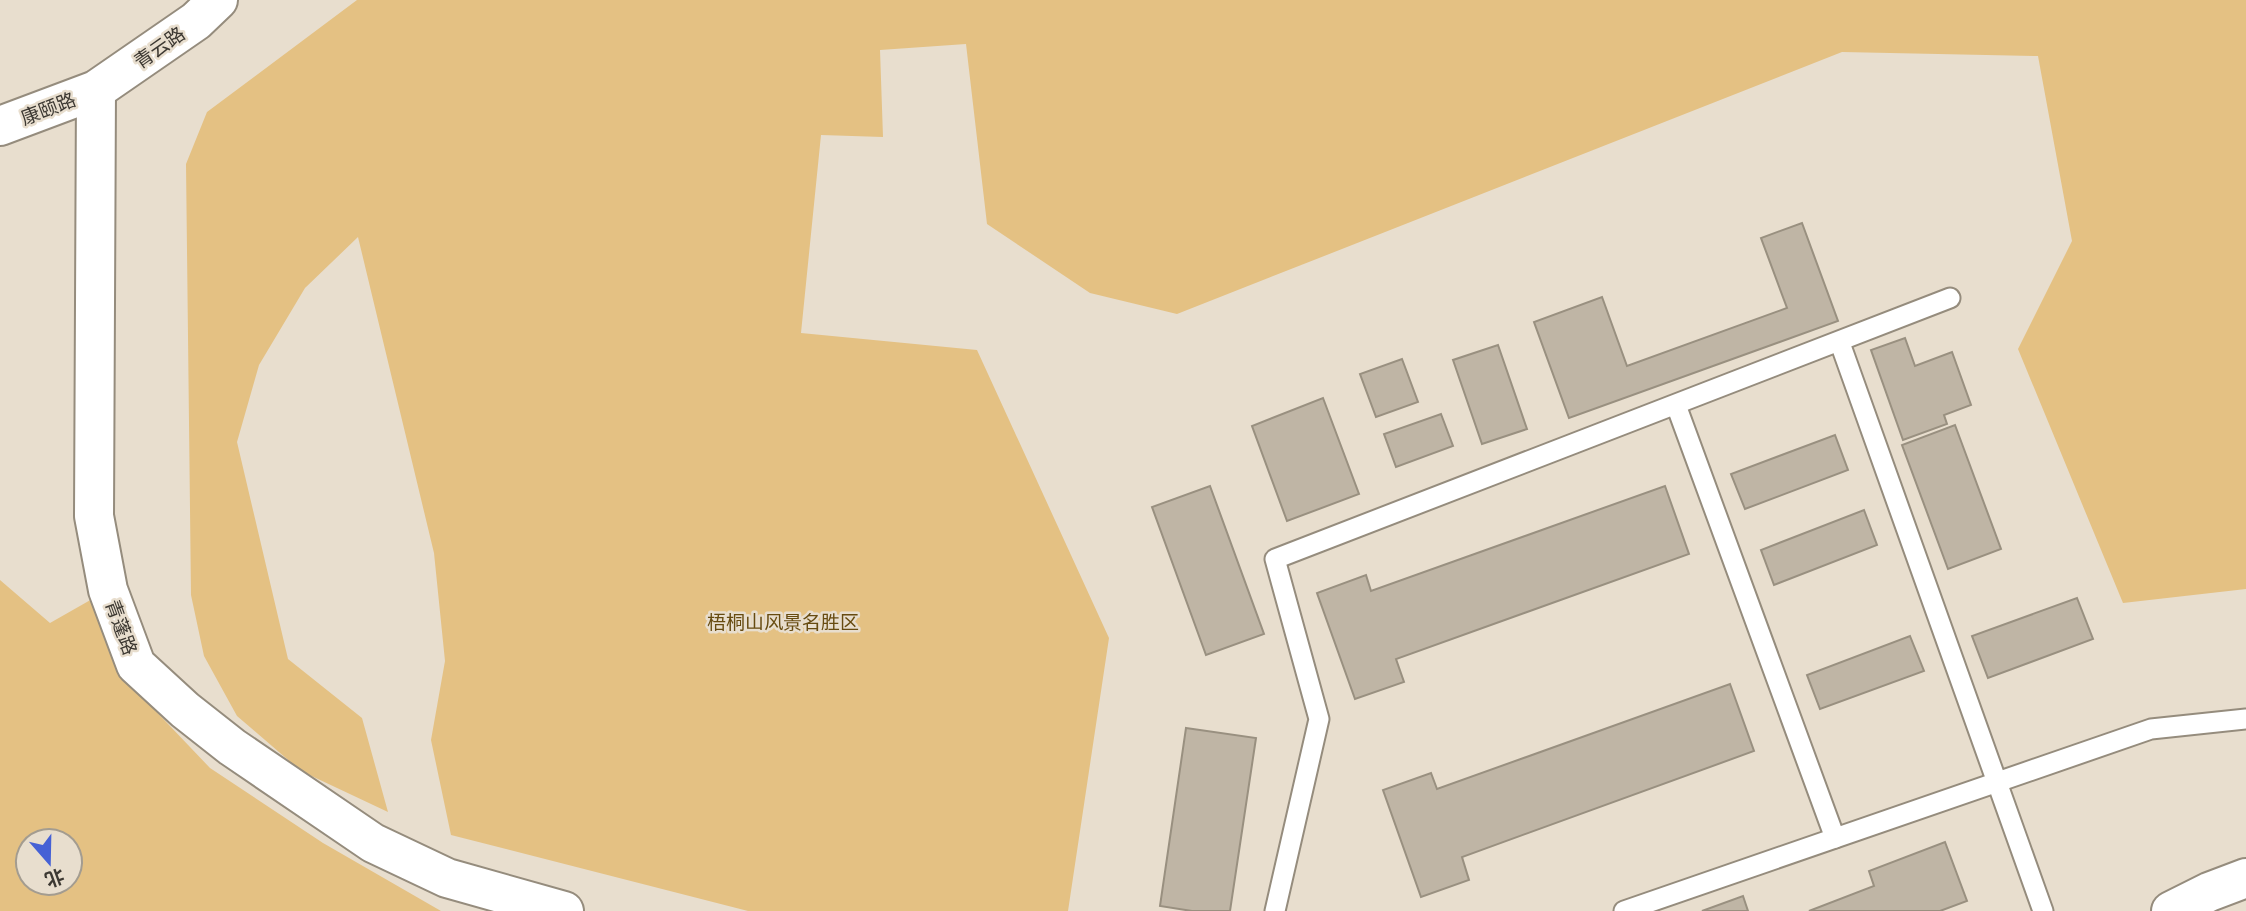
<svg xmlns="http://www.w3.org/2000/svg" width="2246" height="911" font-family="Lato,'Noto Sans SC',sans-serif">
<style>
.green{fill:#e4c183;fill-rule:evenodd}
.building{fill:#bfb5a5;stroke:#999080;stroke-width:2}
.lines{fill:none;stroke-linecap:round;stroke-linejoin:round}
.service-casing{stroke:#958c7d;stroke-width:23}
.minor-casing{stroke:#958c7d;stroke-width:42}
.service{stroke:#fff;stroke-width:19}
.minor{stroke:#fff;stroke-width:38}
.labels{text-anchor:middle;dominant-baseline:central;stroke-width:5;stroke-linejoin:round;paint-order:stroke}
.street-label{font-size:19px;fill:#3c3832;stroke:#e8dece}
.park-label{font-size:19px;fill:#674b10;stroke:#e8dece}
</style>
<rect width="100%" height="100%" fill="#e8dece"/>
<!-- green -->
<g class="green">
<polygon points="357,0 2246,0 2246,589 2123,603 2018,349 2072,241 2038,56 1842,52 1177,314 1090,293 987,224 966,44 880,50 883,137 821,135 801,333 977,350 1109,638 1068,911 748,911 451,835 431,740 445,661 434,553 358,237 305,288 259,365 237,442 288,659 362,718 388,812 301,771 237,716 204,656 191,595 186,164 207,112"/>
<path d="M0,580l50,43 58,-33 41,114 61,64 113,75 118,68h-441zM28,841h42v42h-42z"/>
</g>
<!-- building -->
<g class="building">
<polygon points="1802,223 1838,321 1569,418 1534,322 1602,297 1627,366 1787,308 1761,238"/>
<polygon points="1905,338 1915,366 1952,352 1971,405 1944,415 1947,424 1903,440 1871,350"/>
<polygon points="1498,345 1527,429 1482,444 1453,360"/>
<polygon points="1402,359 1418,402 1376,417 1360,374"/>
<polygon points="1323,398 1359,494 1287,521 1252,426"/>
<polygon points="1441,414 1453,446 1396,467 1384,434"/>
<polygon points="1955,425 2001,549 1948,569 1902,445"/>
<polygon points="1835,435 1848,470 1745,509 1731,474"/>
<polygon points="1210,486 1264,634 1206,655 1152,507"/>
<polygon points="1665,486 1689,554 1396,659 1404,682 1355,699 1317,593 1366,575 1371,591"/>
<polygon points="1864,510 1877,545 1774,585 1761,550"/>
<polygon points="2077,598 2093,639 1988,678 1972,636"/>
<polygon points="1910,636 1924,671 1820,709 1807,675"/>
<polygon points="1730,684 1754,751 1462,857 1469,880 1421,897 1383,790 1431,773 1437,789"/>
<polygon points="1186,728 1256,738 1230,911 1192,911 1160,906"/>
<polygon points="1945,842 1967,901 1940,911 1809,911 1874,886 1869,871"/>
<polygon points="1743,896 1748,911 1702,911"/>
</g>
<g class="lines">
<!-- service casing -->
<g class="service-casing">
<g id="service">
<polyline points="1840,343 2043,911"/>
<polyline points="1676,405 1835,838"/>
<polyline points="1275,911 1319,719 1275,559 1950,298"/>
<polyline points="1624,911 2151,729 2246,719"/>
</g>
</g>
<!-- minor casing -->
<g class="minor-casing">
<g id="minor">
<polyline points="96,90 94,516 108,590 136,665 185,710 232,747 373,843 447,878 564,911"/>
<polyline points="0,126 96,90 196,21 218,0"/>
<polyline points="2171,911 2209,892 2246,878"/>
</g>
</g>
<!-- service -->
<use href="#service" class="service"/>
<!-- minor -->
<use href="#minor" class="minor"/>
</g>
<g class="labels">
<!-- street labels -->
<g class="street-label">
<text transform="translate(159 47) rotate(-35)">青云路</text>
<text transform="translate(48 108) rotate(-21)">康颐路</text>
<text transform="translate(122 627) rotate(70)">青蓬路</text>
</g>
<!-- park labels -->
<g class="park-label">
<text x="783" y="621">梧桐山风景名胜区</text>
</g>
</g>
<!-- north arrow -->
<g transform="translate(49 862) rotate(160)"><circle r="33" fill="#e8dece" stroke="#a39c90" stroke-width="2"/>
<path d="M0-5L12 26L0 18L-12 26Z" fill="#4661d5"/>
<text y="-10" font-size="19" font-weight="bold" text-anchor="middle" fill="#3c3832">北</text>
</g>
</svg>
